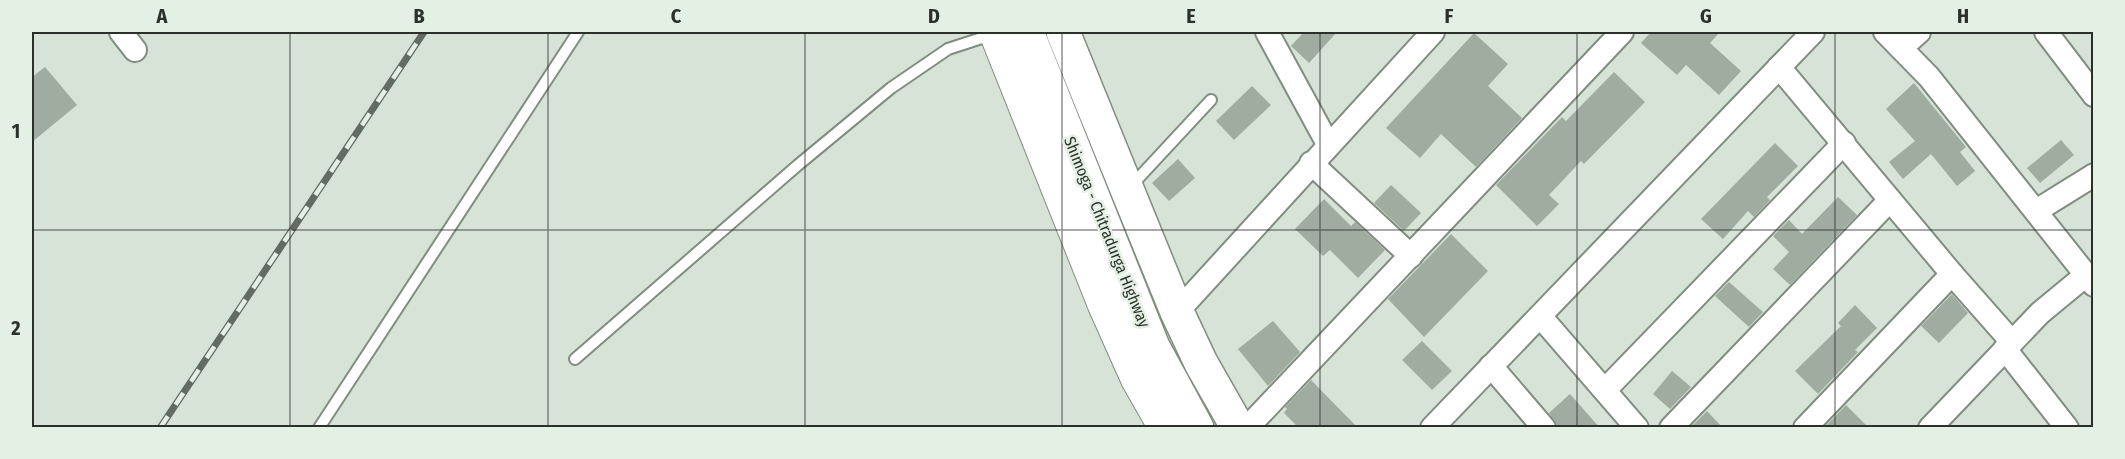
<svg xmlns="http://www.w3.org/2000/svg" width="2125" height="459" font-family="'Fira Sans Condensed',sans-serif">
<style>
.building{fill:#a0ac9f}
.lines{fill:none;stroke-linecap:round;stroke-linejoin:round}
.lane-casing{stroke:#818d80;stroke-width:14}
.street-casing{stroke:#818d80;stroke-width:26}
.secondary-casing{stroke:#818d80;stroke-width:34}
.primary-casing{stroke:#818d80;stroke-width:36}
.lane{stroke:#fff;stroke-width:10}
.street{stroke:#fff;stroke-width:22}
.secondary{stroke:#fff;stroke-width:32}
.primary{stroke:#fff;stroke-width:33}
.rail-casing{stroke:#636b63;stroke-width:7}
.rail{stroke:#e4f0e3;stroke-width:4.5;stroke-dasharray:14;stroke-linecap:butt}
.grid{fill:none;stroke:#2b302b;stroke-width:1.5;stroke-opacity:0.55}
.labels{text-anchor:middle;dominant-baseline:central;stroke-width:5;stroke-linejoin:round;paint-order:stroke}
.street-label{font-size:16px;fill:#2b302b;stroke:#e4f0e3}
.neatline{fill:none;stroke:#2b302b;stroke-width:2}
.grid-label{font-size:20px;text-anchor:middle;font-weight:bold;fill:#2b302b}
</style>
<rect width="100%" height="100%" fill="#d6e3d6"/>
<!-- building -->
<g class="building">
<polygon points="1304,32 1337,32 1309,63 1291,46"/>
<polygon points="1651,32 1720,32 1710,43 1741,71 1719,95 1686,65 1677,75 1641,43"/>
<polygon points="1474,33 1508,64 1488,86 1522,118 1476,167 1441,134 1420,158 1386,128"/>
<polygon points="45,67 77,105 32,142 32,77"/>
<polygon points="1614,72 1645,102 1584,164 1581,161 1549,195 1559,204 1537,226 1496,185 1562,117 1566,121"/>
<polygon points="1914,83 1966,147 1960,152 1975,171 1957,186 1931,154 1903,179 1889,162 1915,141 1886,109"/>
<polygon points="1252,86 1271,105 1234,140 1216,121"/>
<polygon points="2061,140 2074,155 2040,183 2027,168"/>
<polygon points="1775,143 1798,166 1767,197 1770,200 1754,217 1748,211 1723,239 1701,219"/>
<polygon points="1178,159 1195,178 1169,201 1152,183"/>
<polygon points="1391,185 1421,213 1404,231 1374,203"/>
<polygon points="1838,197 1857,215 1790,285 1773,269 1789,252 1773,236 1789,220 1802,234"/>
<polygon points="1324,199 1351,226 1355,222 1385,250 1358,278 1330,250 1323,256 1295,229"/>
<polygon points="1451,234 1488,271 1424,337 1388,299"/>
<polygon points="1729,282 1763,312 1749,327 1715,296"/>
<polygon points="1952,294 1968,313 1939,343 1921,326"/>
<polygon points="1855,305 1877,328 1855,350 1858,352 1818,394 1795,371 1841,326 1838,323"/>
<polygon points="1273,321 1300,352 1268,386 1238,349"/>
<polygon points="1422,341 1452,371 1432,390 1402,360"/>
<polygon points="1672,371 1691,387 1670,409 1653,394"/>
<polygon points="1311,380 1358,428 1299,428 1284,413 1287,409 1285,407"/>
<polygon points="1570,394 1600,428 1557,426 1549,413"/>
<polygon points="1846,405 1869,428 1824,428"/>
<polygon points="1707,411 1723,428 1691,427"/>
</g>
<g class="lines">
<!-- lane casing -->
<g class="lane-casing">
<g id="lane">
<polyline points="1132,185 1211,100"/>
<polyline points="575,359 798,165 891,88 948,49 994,34"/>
<polyline points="319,428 578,32"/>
</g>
</g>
<!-- street casing -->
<g class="street-casing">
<g id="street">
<polyline points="121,32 135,50"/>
<polyline points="1267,32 1328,144"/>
<polyline points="1885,32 1929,77 2094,285"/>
<polyline points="2046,32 2094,95"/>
<polyline points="1901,48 1919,32"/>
<polyline points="1779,67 1952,274 2012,342"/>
<polyline points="1311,163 1411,256"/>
<polyline points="2036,211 2094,175"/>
<polyline points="1177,312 1433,32"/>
<polyline points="1540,316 1637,428"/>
<polyline points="2005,349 2067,428"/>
<polyline points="1491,366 1544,428"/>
<polyline points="1605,390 1844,143"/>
<polyline points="1247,428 1622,32"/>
<polyline points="1432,428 1813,32"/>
<polyline points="1671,428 1890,200"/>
<polyline points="1805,428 1952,274"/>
<polyline points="1930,428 2040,313 2086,275"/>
</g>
</g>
<!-- secondary casing -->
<g class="secondary-casing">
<polyline id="secondary" points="995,32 1104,305 1137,379 1165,428"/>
</g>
<!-- primary casing -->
<g class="primary-casing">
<g id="primary">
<polyline points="1027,32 1153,347 1197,428"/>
<polyline points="1063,32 1177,312 1201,363 1238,428"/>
</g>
</g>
<!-- lane -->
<use href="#lane" class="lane"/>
<!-- street -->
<use href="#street" class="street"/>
<!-- secondary -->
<use href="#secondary" class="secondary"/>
<!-- primary -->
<use href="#primary" class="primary"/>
<!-- rail casing -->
<g class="rail-casing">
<polyline id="rail" points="160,428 424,32"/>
</g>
<!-- rail -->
<use href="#rail" class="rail"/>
</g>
<!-- grid -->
<path class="grid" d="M290,32v396M548,32v396M805,32v396M1062,32v396M1320,32v396M1577,32v396M1835,32v396M32,230h2062"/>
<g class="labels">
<!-- street labels -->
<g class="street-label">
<text transform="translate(1107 232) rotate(68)">Shimoga - Chitradurga Highway</text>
</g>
</g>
<!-- border -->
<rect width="2125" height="459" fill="none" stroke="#e4f0e3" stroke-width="66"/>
<rect x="33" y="33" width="2059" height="393" class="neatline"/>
<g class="grid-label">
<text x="162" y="23">A</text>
<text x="419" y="23">B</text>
<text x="676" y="23">C</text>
<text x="934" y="23">D</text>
<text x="1191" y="23">E</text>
<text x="1449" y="23">F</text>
<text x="1706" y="23">G</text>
<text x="1963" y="23">H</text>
<text x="16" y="138">1</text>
<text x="16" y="335">2</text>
</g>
</svg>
